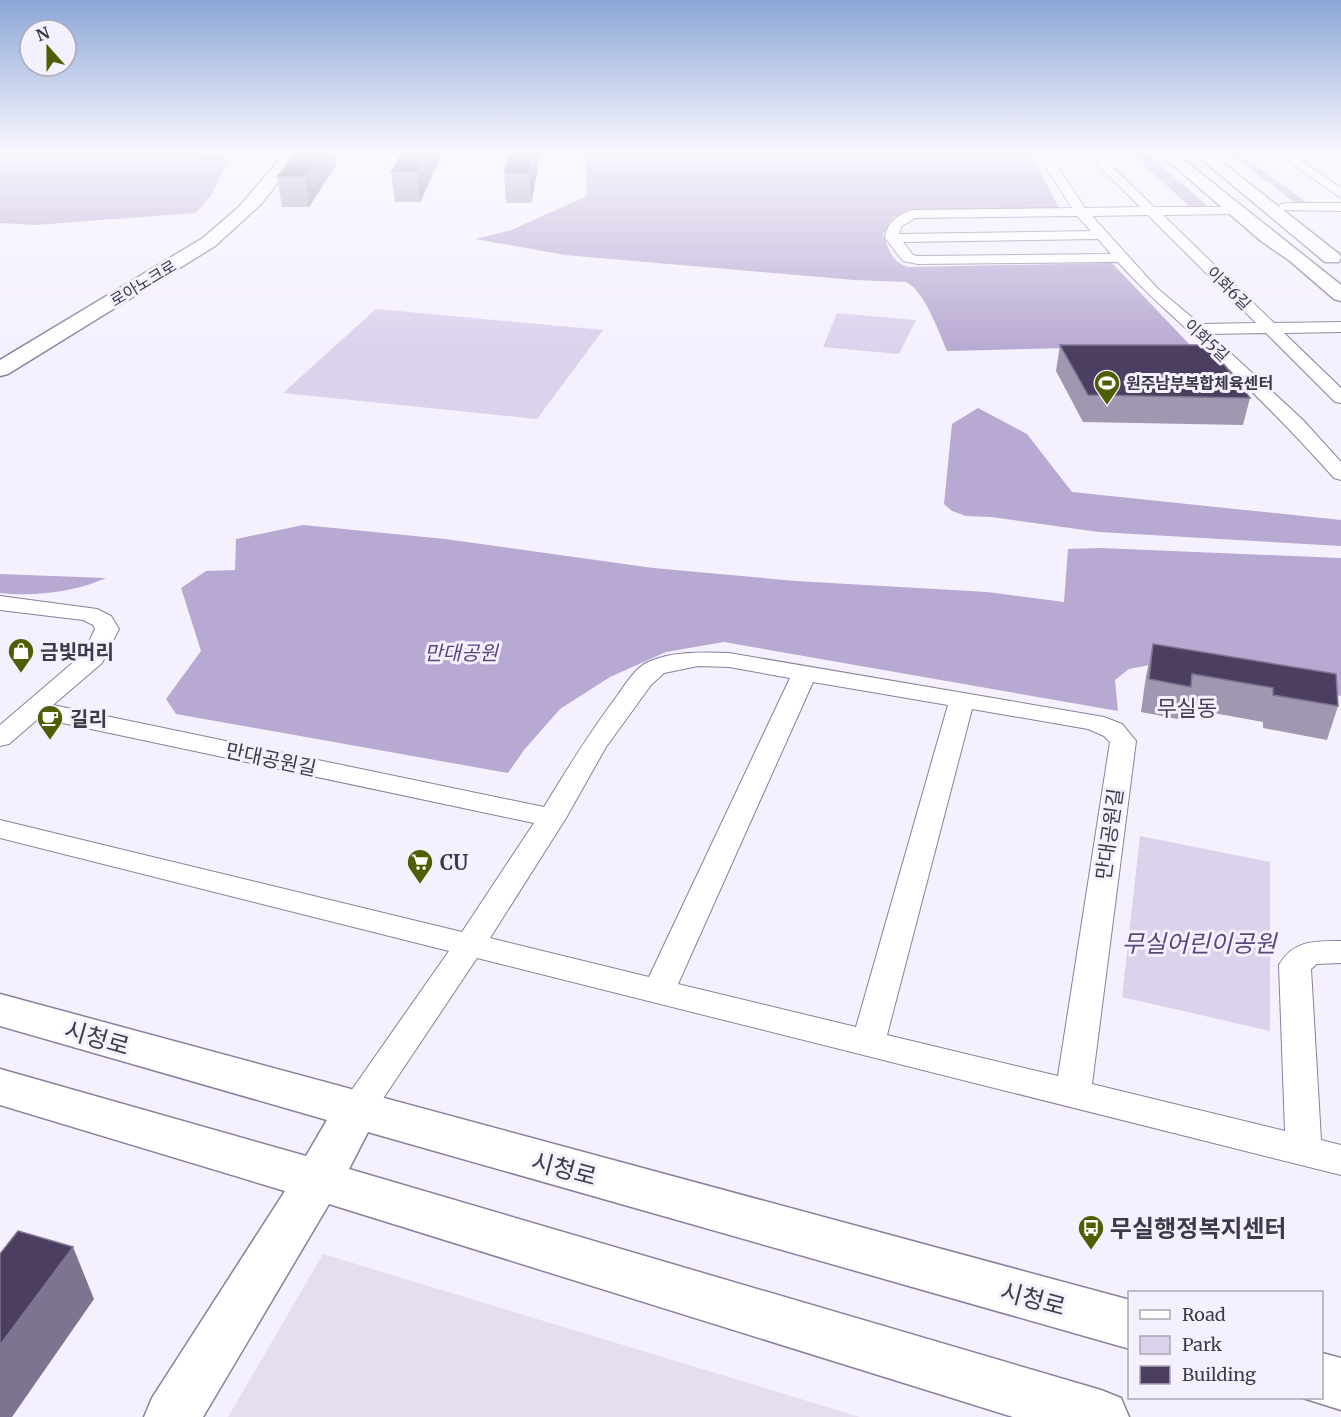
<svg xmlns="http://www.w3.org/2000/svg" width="1341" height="1417" font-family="Merriweather,'Noto Sans KR',serif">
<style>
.built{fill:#e4deee}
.green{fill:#dbd2ec}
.forest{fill:#b8a9d2}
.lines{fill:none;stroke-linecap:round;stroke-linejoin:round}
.street-casing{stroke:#8a7f9e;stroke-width:2}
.secondary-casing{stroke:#8a7f9e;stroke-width:3}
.street{fill:#fff;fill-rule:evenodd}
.secondary{fill:#fff;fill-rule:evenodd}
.wall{fill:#a097b0}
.shaded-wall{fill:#7e7390}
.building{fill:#4b3e61;stroke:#7e7390;stroke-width:1.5}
.labels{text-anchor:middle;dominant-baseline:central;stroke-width:6;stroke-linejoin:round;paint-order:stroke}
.far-street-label{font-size:16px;fill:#3f3a47;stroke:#f5f0fe}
.far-poi-label{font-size:16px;font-weight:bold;fill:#3f3a47;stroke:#f5f0fe;text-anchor:start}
.poi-label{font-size:20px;font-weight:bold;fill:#3f3a47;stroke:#f5f0fe;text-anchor:start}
.park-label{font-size:20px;font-style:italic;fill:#5b457c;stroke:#f5f0fe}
.street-label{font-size:20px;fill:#3f3a47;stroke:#f5f0fe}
.quarter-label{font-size:22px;fill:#493f5a;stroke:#f5f0fe}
.near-park-label{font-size:24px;font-style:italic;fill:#5b457c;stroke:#f5f0fe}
.near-street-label{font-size:24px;fill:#3f3a47;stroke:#f5f0fe}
.near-poi-label{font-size:24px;font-weight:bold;fill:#3f3a47;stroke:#f5f0fe;text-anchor:start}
</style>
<rect width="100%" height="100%" fill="#f5f0fe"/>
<!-- built -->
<polygon class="built" points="323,1254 860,1417 228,1417"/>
<!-- green -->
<g class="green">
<polygon points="376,309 603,330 537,419 283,393"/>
<polygon points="837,313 916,320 899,354 823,347"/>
<polygon points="1140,836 1270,862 1270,1031 1122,997"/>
</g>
<!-- forest -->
<g class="forest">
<polygon points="0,152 189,152 230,157 211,196 196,213 35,225 0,223"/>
<path d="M585,152h445l29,56 -152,4 -14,5 -10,18c7,16 8,26 25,32l204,-4 78,82 -243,6c-8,-19 -23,-61 -41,-69l-52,-2 -289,-25 -90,-16 36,-9 76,-34z"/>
<polygon points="1130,152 1145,152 1208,206 1190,207"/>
<polygon points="1228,152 1237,152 1306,202 1294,202"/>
<polygon points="978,408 1027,434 1072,492 1341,520 1341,546 1099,532 991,517 966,516 952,511 944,504 952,424"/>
<polygon points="303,525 445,539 653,568 796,581 987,592 1064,602 1068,549 1101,548 1341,558 1341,696 1160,663 1129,669 1115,680 1118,711 724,642 666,652 610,677 560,709 524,750 508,773 176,714 166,699 201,651 181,588 206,571 235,570 236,539"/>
<path d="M0,574l106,4c-31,14 -73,19 -106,15z"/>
</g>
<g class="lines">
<!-- street casing -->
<g class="street-casing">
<g id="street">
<path d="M1036,152h12l37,56 55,-1 -55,-55h12l57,55h86l2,3 -7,4 -72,1 111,108 67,-1v10l-57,1 57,55v15l-6,-1 -69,-69 -56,1 93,86 38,42v18l-7,-2c-45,-51 -93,-98 -143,-145 -25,-23 -50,-45 -73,-71l-200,2 -15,-3 -18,-23c2,-15 12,-24 27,-28l160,-2zM1148,215l108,108 -56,1 -42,-35 -66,-73zM1077,216l14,15 -192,3 3,-8 13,-8zM1098,239l13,15 -193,2 -5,-1 -10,-13z"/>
<polygon points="1276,152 1289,152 1341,188 1341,198"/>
<polygon points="1286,203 1341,203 1341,211 1281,210 1279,207 1281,204"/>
<path d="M0,596l97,13 14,7 8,13 -17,34 -49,42 491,102c23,-38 46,-75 73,-111 8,-11 18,-28 31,-34 25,-11 54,-10 81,-9l375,64 18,7 14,17 -44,343 193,47 -6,-166c14,-25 36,-24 62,-24v22l-24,1 -6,5 10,171 20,5v30l-864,-217 -109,163 -12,4 -12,-4 -6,-10 6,-10 105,-150 -449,-113v-18l462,112 72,-109 -495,-105 -30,26 -9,2v-21l83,-71 12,-25 -2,-4 -10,-5 -83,-10zM698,666l31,1 61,11 -141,299 -159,-39 76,-120 40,-71 45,-62 13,-12zM813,682l135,23 -92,322 -178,-43zM972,709l116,20 16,7 6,6 -52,334 -171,-41z"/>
</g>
</g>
<!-- secondary casing -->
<g class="secondary-casing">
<g id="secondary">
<polygon points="286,152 302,152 261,204 215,246 8,374 0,376 0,360 203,238 239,207"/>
<polygon points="1158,152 1174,152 1341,285 1341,301 1334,299 1290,261 1261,241"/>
<polygon points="1193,152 1209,152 1339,254 1341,257 1339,262 1325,262"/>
<polygon points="0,994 1130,1300 1130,1349 368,1132 349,1169 1101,1390 1121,1398 1129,1417 1013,1417 329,1204 203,1417 144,1417 152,1398 285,1191 0,1105 0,1069 306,1156 327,1120 0,1026"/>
<polygon points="1322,1353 1341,1358 1341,1410 1303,1398 1322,1398"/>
</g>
</g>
<!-- street -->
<use href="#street" class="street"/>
<!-- secondary -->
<use href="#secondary" class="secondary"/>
</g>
<!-- wall -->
<g class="wall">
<polygon points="402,152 443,152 420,202 395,202 391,172"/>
<polygon points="510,152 541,152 531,203 506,203 504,173"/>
<polygon points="336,165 309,207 282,207 277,177"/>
<polygon points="1060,345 1250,398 1243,425 1083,422 1056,371"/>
<polygon points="1153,644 1338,706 1327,740 1263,728 1263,722 1186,708 1183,720 1141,712 1146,676"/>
</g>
<!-- shaded-wall -->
<g class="shaded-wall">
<polygon points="322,152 335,152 336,165 309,207 305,177"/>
<polygon points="427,152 443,152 420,202 417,172"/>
<polygon points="534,152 541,152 531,203 529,173"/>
<polygon points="73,1247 94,1299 12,1417 0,1417 0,1345"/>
</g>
<!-- building -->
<g class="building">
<polygon points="296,152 322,152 305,177 277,177"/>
<polygon points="402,152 427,152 417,172 391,172"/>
<polygon points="510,152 534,152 529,173 504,173"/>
<polygon points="1060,345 1209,345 1250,398 1088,395"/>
<polygon points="1153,644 1336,674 1338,706 1273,695 1273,688 1192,674 1191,687 1149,679"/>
<polygon points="18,1231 73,1247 0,1345 0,1254"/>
</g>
<!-- sky -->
<linearGradient id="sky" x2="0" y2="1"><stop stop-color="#8ba6d6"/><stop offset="0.43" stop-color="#faf8ff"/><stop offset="1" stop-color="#faf8ff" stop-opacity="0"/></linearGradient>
<rect width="1341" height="350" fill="url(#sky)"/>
<!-- icons -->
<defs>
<g id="stadium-pin" transform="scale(1.35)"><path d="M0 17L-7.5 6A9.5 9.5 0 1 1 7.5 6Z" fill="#4d5f02" stroke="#f5f0fe"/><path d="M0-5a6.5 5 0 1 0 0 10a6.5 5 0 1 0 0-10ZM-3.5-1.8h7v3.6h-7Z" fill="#fff"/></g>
<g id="shop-pin" transform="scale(1.35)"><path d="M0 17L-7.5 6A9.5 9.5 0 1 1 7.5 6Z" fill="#4d5f02" stroke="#f5f0fe"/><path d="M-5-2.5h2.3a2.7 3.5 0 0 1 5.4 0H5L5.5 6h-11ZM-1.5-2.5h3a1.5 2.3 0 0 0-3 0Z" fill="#fff"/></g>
<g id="cafe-pin" transform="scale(1.35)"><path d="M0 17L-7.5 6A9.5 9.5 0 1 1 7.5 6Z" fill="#4d5f02" stroke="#f5f0fe"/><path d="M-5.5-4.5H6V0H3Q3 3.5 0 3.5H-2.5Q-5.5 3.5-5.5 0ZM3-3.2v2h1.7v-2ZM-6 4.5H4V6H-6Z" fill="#fff"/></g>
<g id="supermarket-pin" transform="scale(1.35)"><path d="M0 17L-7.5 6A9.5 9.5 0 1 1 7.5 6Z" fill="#4d5f02" stroke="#f5f0fe"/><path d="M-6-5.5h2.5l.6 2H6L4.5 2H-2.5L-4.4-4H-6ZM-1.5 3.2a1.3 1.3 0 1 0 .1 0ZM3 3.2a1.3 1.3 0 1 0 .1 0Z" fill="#fff"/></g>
<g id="bus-pin" transform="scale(1.35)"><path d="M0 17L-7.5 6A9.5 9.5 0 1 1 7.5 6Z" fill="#4d5f02" stroke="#f5f0fe"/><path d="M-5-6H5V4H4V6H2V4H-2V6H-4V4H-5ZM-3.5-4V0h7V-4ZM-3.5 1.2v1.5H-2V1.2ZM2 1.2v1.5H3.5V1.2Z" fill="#fff"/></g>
</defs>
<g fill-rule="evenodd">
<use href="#stadium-pin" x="1107" y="383"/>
<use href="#shop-pin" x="21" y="651"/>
<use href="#cafe-pin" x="50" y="718"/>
<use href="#supermarket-pin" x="420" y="862"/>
<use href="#bus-pin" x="1091" y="1228"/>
</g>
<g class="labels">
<!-- far-street labels -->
<g class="far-street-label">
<text transform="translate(143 283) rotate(-31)">로아노크로</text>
<text transform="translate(1229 288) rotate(45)">이화6길</text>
<text transform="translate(1207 340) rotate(43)">이화5길</text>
</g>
<!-- far-poi labels -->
<g class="far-poi-label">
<text x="1126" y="383">원주남부복합체육센터</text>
</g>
<!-- poi labels -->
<g class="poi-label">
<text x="40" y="651">금빛머리</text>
<text x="70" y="718">길리</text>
<text x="440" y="862">CU</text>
</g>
<!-- park labels -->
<g class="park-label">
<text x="461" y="652">만대공원</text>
</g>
<!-- street labels -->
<g class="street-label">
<text transform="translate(271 759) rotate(12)">만대공원길</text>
<text transform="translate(1109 834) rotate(-82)">만대공원길</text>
</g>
<!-- quarter labels -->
<g class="quarter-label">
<text x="1187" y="708">무실동</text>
</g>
<!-- near-park labels -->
<g class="near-park-label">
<text x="1199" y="943">무실어린이공원</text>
</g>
<!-- near-street labels -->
<g class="near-street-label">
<text transform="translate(97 1038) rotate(16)">시청로</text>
<text transform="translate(564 1169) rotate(15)">시청로</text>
<text transform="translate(1033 1299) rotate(15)">시청로</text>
</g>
<!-- near-poi labels -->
<g class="near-poi-label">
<text x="1110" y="1228">무실행정복지센터</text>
</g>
</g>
<!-- legend -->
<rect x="1128" y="1291" width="195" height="108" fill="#f5f0fe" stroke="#aca7b5" stroke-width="1.5"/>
<rect x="1140" y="1310" width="30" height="9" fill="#ffffff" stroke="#aca7b5" stroke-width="1.5"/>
<text x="1182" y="1321" font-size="18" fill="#3f3a47">Road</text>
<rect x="1140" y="1336" width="30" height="18" fill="#dbd2ec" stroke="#aca7b5" stroke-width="1.5"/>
<text x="1182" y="1351" font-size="18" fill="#3f3a47">Park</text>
<rect x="1140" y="1366" width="30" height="18" fill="#4b3e61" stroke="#aca7b5" stroke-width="1.5"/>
<text x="1182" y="1381" font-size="18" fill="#3f3a47">Building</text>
<!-- north arrow -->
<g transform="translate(48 48) rotate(339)"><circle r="28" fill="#f5f0fe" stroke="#aca7b5" stroke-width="1.5"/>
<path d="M0-4.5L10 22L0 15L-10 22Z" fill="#4d5f02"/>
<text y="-9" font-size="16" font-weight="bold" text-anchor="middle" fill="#3f3a47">N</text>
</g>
</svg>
